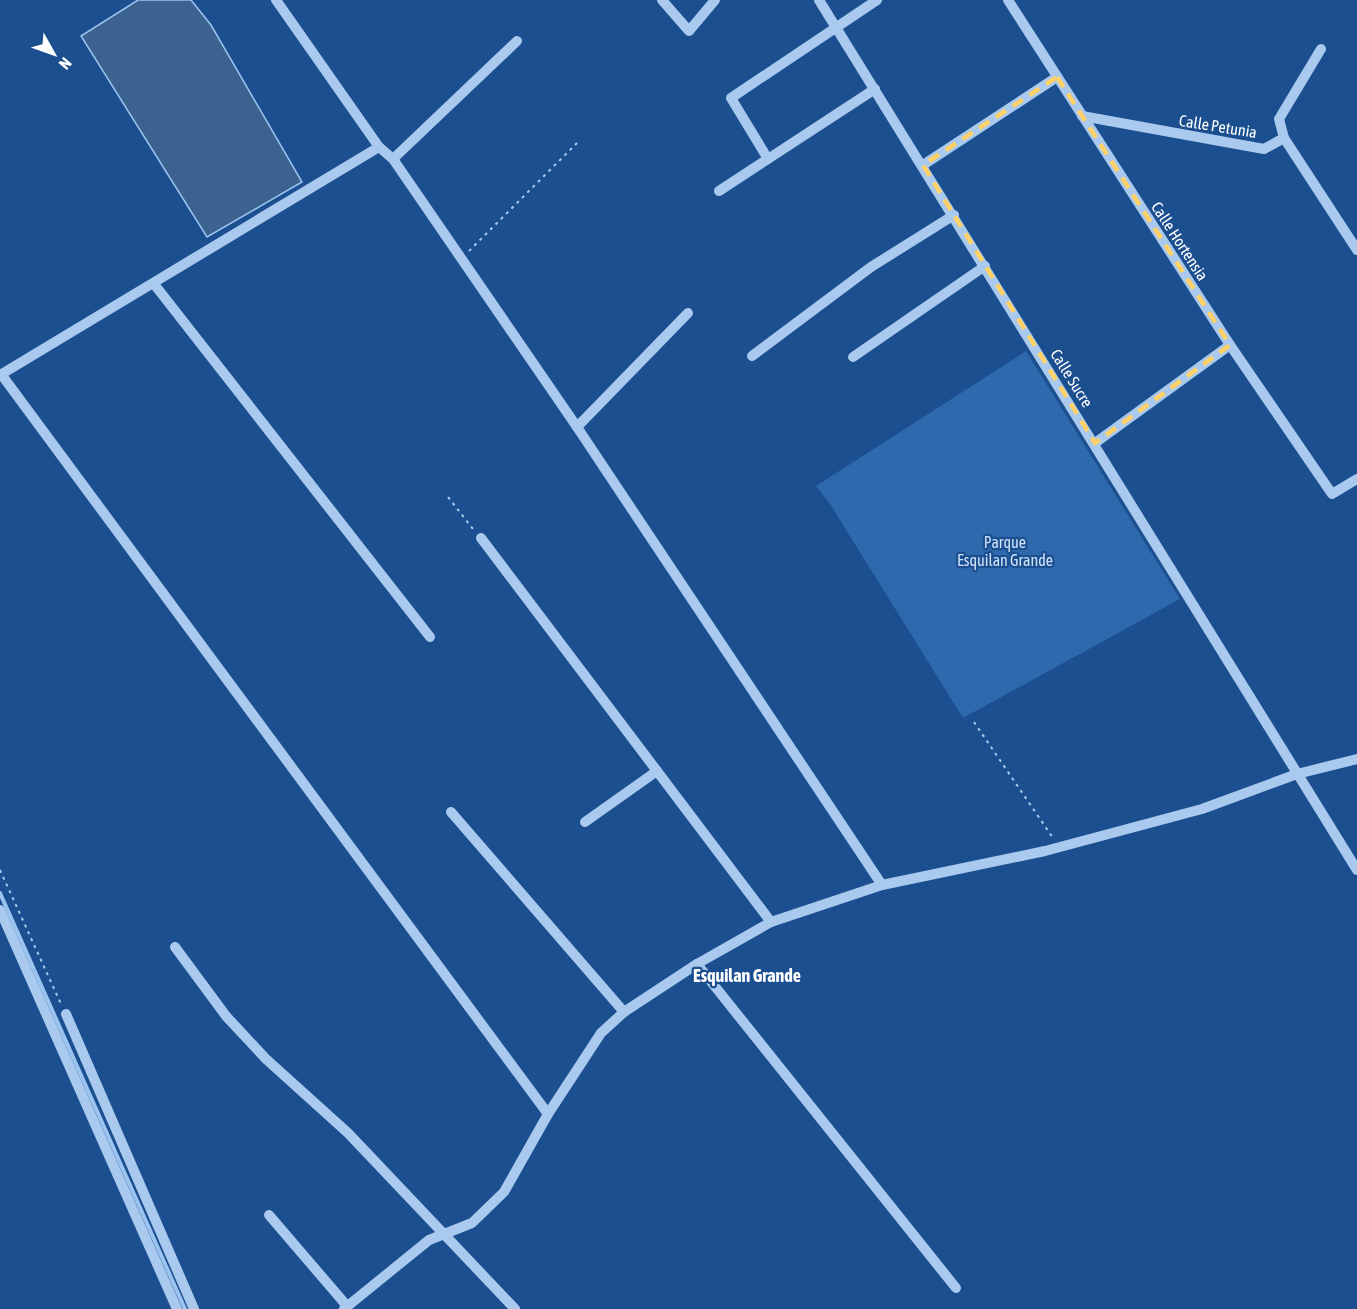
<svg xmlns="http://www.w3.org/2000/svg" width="1357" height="1309" font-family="'Asap Condensed',sans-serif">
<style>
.green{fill:#2e69ad}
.water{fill:#3c6290;stroke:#9cc4f0;stroke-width:1.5}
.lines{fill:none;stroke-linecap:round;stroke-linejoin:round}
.stream{stroke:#9cc4f0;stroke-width:4}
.path{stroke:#a9c9ee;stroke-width:2;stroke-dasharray:3 4.5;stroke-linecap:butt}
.minor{stroke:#a9c9ee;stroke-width:10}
.marked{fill:none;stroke:#ffd166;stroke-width:4.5;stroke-dasharray:12 8;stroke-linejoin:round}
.labels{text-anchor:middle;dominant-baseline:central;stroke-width:4.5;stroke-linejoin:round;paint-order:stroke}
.street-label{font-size:16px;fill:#fff;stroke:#1b4f8f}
.park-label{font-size:16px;fill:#cfe3fa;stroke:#1b4f8f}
.neighbourhood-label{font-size:18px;font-weight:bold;fill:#fff;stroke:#1b4f8f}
</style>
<rect width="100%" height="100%" fill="#1b4f8f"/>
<!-- green -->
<polygon class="green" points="1026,351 1180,599 963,718 830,504 816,486"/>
<!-- water -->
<polygon class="water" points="138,0 191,0 211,25 302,182 207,237 81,36"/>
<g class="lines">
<!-- stream -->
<polyline class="stream" points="0,893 185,1309"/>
<!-- path -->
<g class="path">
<polyline points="469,251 577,143"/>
<polyline points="448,497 473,529"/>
<polyline points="974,722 1053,838"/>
<polyline points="0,870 61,1004"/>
</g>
<!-- minor -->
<g class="minor">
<polyline points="276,0 379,147 393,159 577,427 882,885"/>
<polyline points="662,0 689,31 715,0"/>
<polyline points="819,0 1357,870"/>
<polyline points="1008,0 1230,345 1332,494 1357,479"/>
<polyline points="1321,49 1279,119 1284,138 1357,250"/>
<polyline points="1082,116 1264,149 1284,138"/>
<polyline points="393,159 517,41"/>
<polyline points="768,159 731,98 877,0"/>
<polyline points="923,165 1057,77"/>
<polyline points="719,191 875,89"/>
<polyline points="154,284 430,637"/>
<polyline points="752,356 871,267 954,215"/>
<polyline points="853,357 985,266"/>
<polyline points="1,374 548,1114"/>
<polyline points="0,375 379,147"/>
<polyline points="577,427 688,313"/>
<polyline points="1095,443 1230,345"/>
<polyline points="481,538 771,922"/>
<polyline points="451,812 624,1012"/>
<polyline points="585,822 657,771"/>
<polyline points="0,910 177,1309"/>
<polyline points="175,947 226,1016 266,1059 348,1133 515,1309"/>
<polyline points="697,964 956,1288"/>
<polyline points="66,1014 194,1309"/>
<polyline points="269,1215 347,1306"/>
<polyline points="344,1309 429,1240 472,1223 504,1192 548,1114 601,1033 624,1012 697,964 771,922 882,885 1045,851 1202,809 1297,774 1357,759"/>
</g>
</g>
<!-- marked area -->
<path class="marked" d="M1057,77l173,268 -135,98 -172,-278z"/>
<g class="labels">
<!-- street labels -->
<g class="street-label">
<text transform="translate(1218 126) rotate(9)">Calle Petunia</text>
<text transform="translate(1180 241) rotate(57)">Calle Hortensia</text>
<text transform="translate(1072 378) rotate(58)">Calle Sucre</text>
</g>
<!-- park labels -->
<g class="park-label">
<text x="1005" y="542">Parque<tspan x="1005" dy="18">Esquilan Grande</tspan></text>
</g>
<!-- neighbourhood labels -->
<g class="neighbourhood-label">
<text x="747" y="975">Esquilan Grande</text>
</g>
</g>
<!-- north arrow -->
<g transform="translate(54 54) rotate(130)" stroke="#1b4f8f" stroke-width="4.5" paint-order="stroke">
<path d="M0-4.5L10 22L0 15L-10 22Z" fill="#ffffff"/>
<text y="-9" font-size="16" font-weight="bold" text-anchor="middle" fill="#ffffff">N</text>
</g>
</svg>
